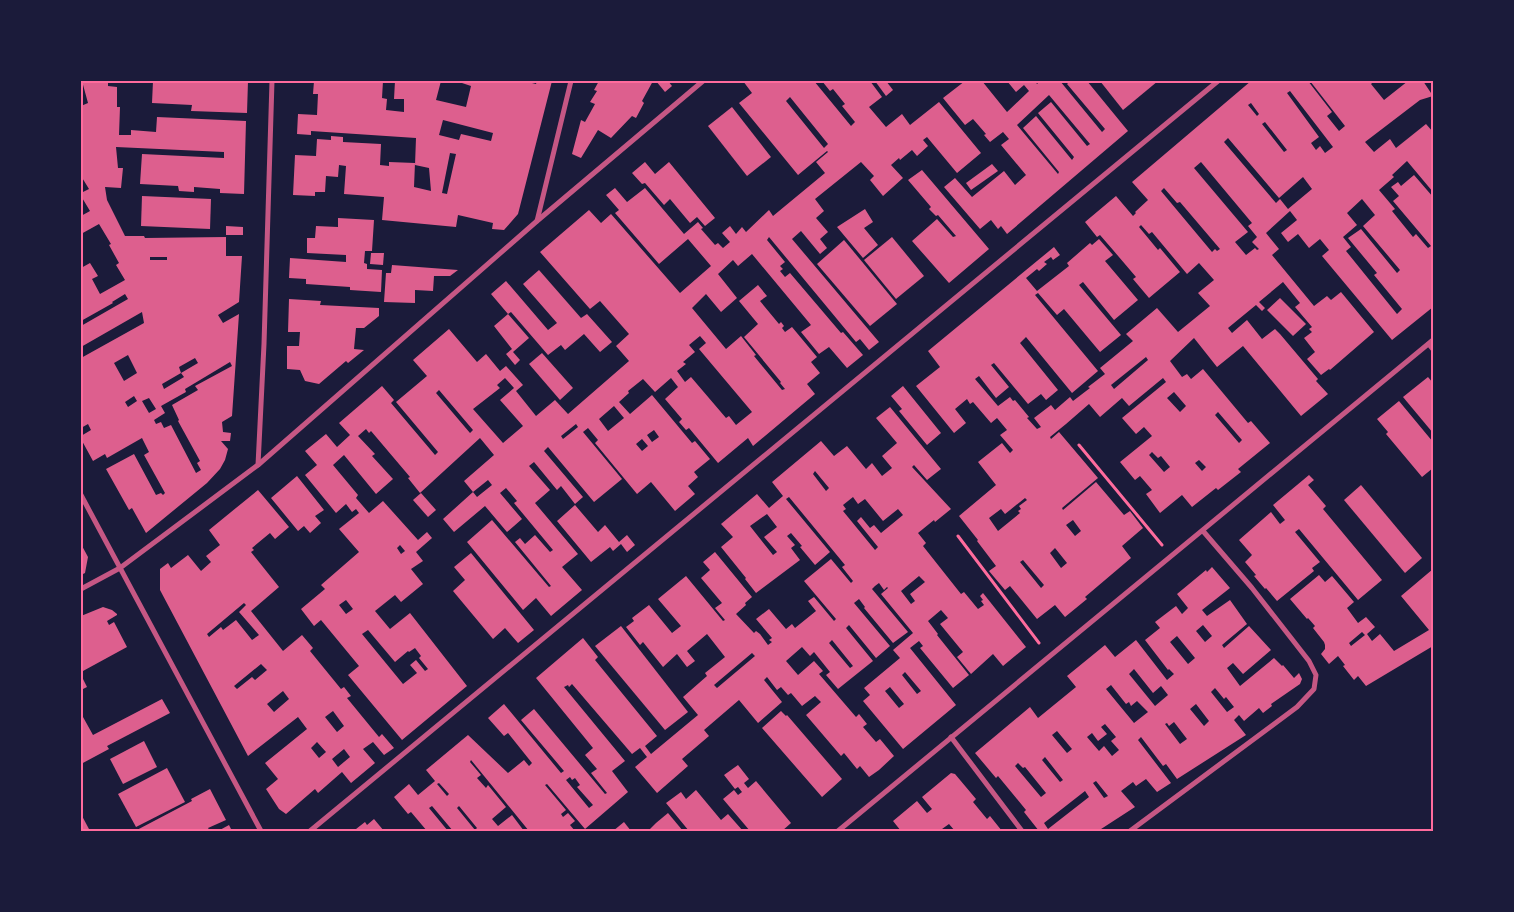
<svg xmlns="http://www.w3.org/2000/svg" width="1514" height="912" font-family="'Source Serif 4',serif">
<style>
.building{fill:#dd5f8e;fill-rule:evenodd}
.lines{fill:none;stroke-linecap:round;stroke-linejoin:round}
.path{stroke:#ff6b9d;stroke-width:3}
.service{stroke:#c65784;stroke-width:4}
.minor{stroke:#c65784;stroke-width:5}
.neatline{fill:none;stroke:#ff6b9d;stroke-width:2}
</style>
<rect width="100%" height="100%" fill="#1b1b3a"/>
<!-- building -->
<g class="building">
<path d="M82,81h26v5l9,1v20h3l-1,28h12v-5l25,2 1,-15 89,4 -2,73 -24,-1v-4l-26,-2v5l-15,-1 -1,-5 -38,-2 2,-30 82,4v-6l-108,-5 2,21h5l-2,20 -16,-1 2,13 18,36h19l1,2 81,-1v19h16l-3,46 -21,13 5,8 16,-9 -7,102 -10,6 1,10 8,1 -1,8h-9l7,8 -3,11 -5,9 -13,14 -61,50 -14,-25 -3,2 -23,-41 28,-15 22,41 5,-2 2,2 2,-2 -21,-38 5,-3 -7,-14 -35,20 -2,-4 -12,7 -12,-22v-3l10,-6 -3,-6 -7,4v-70l63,-35 -2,-11 -61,35v-21l47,-27 -3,-5 -13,8 1,1 -32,18v-53l9,-5 8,13 -6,3 8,15 25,-14 -9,-15 3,-2 -10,-18 2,-1 -12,-20 -18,10v-18l9,-5 -9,-15v-3l8,-4 -8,-13v-70l7,-3zM150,257h17v3h-17zM128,355l9,18 -13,8 -10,-18zM195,358l3,5 -17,10 3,4 -20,12 -2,-5 19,-11 -2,-6zM230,362l2,4 -37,20 3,4 -26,15 7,15 -1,1 22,40 -3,2 4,7 -5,3 -25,-48 -7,3 -3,-6 -5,2 -2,-4 11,-7 -4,-7 25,-14 -1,-3zM134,396l3,5 -9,6 -3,-5zM149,398l7,11 -7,4 -7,-12z"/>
<polygon points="153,81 248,81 247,113 191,111 192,105 152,103"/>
<path d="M314,81h69l-1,17 5,1 -1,11 18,2v-13h-10l1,-18h46l-5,19 30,7 5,-21 -15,-5h68l12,3 1,-3h15l-34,133 -14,16 -12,-1 1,-6 -35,-8 -2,12 -74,-7 2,-23 -40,-3 2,-28 -7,-1 -1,12 -12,-1 -1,16h-10v4l-22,-1 2,-40 21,1 1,-17 14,1v-4l12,1v5l38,2 -1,21 9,1v-4l26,1 -1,24 17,4 -2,-23 -14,-3 1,-27 -105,-7v4l-14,-1 1,-20 19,1 1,-21h-5zM443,120l50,13 -2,8 -30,-7 -2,6 -20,-5zM450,153l6,1 -9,40 -5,-1z"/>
<polygon points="599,81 653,81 642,101 644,103 636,118 632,116 611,138 598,130 581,158 572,154 581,120 585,122 595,104 590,102 597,91 594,90"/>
<polygon points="656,81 668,81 672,86 665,92"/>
<path d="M743,81h71l37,45 4,-4 -13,-16 3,-2 -12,-15 -3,2 -8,-10h48l12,16 -13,10 17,20 16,-13 8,11 29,-23 42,51 -24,20 -30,-36 -4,3 5,6 -11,10 -5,-6 -12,10 -1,-2 -8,7 12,13 -20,18 -13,-16 4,-4 -13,-14 -46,37 9,12 -8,7 12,14 -8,7 7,9 -7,6 -19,-23 -9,8 87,103 -10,8 -9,-11 -4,3 -87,-105 -2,3 18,22 -5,4 3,3 -3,2 5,6 5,-4 51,60 2,-1 20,23 -16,13 -18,-21 -10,7 -18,-22 10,-7 -59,-71 -14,12 -5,-6 -15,14 19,24 -16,14 -15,-18 -14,14 34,41 15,-13 15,19 -2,1 28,34 3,-1 -5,-6 1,-1 -37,-45 14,-13 -19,-23 19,-16 9,11 -7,5 19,23 2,-2 3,4 -2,2 3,4 7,-5 25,30 -6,5 9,11 -13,11 8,10 -62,52 -5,-8 -30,25 -29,-35 -3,2 -7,-8 3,-3 -17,-20 13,-12 -7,-9 -16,14 -12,-13 -15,12 1,2 -10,9 11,12 22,-19 40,48 3,-2 15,18 -16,13 4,5 -10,9 7,8 -20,17 -24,-29 -14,12 -42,-51 3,-3 -10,-12 -5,4 39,47 -28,23 -46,-55 -4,4 39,46 -8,7 -14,-18 -4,4 -23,-28 -5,4 21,24 -15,13 43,51 -16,13 20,23 -31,26 -15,-18 -13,12 -56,-68 25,-22 57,67 2,-1 -36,-44 5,-4 5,6 10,-9 15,17 3,-2 -39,-47 3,-2 -11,-13 -6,5 22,26 -15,13 -22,-26 -31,26 -11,-13 30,-27 4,5 15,-12 -4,-5 -15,12 -9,-11 30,-26 -14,-17 -60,55 -12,-15 2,-1 -39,-46 -2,2 -3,-4 -8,7 17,18 -3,2 21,23 -17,15 -32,-39 -11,10 25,30 -2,3 13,15 14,-12 35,39 9,-8 5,6 -16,14 7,9 -12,8 12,15 -22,18 -6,-7 -20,16 15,18 20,-16 57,73 -65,54 -54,-65 11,-9 -38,-46 -7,6 -13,-17 24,-20 -4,-4 38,-33 -20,-23 20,-16 -3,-4 -4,3 -6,-8 -10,9 -31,-38 12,-10 -12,-14 21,-17 11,13 13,-12 -11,-12 43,-37 12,14 -3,3 44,52 3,-3 -42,-50 31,-26 -14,-16 36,-31 28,33 9,-8 14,17 6,-5 17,19 -7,6 20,25 19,-16 13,14 61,-53 -13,-15 13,-12 -29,-33 -10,8 -50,-57 49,-42 12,13 10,-9 69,79 31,-27 -23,-27 -29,25 -44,-51 4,-3 -13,-15 9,-7 12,14 18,-14 39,46 14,-12 5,6 -2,1 14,16 3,-2 5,5 7,-6 -8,-9 8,-7 6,8 6,-7 4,5 23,-22 4,6 52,-43 -9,-11 12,-10 -1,-1 -29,24 -59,-72 13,-10zM790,97l38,47 -4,4 -38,-47zM700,336l6,7 -7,6 53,63 -16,13 -7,-9 -3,2 -35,-41 -6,5 -8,-11 9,-7 -3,-2 12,-10 -6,-7zM505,378l9,10 -14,12 23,26 -20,17 -30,-34 27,-21 -3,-3zM439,390l34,40 -3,3 -34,-40zM614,406l10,12 -16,13 -9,-12zM576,424l2,3 -15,12 -2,-3zM654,430l5,7 -7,5 -5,-7zM642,439l6,7 -6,5 -6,-7zM400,545l5,6 -4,3 -4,-6zM346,600l7,9 -7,5 -7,-9zM368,630l27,32 13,-11 1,1 6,-4 6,8 -2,2 9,11 -3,2 -9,-11 -6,5 7,8 -14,11 -41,-50z"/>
<polygon points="875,81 886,81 893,90 886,96"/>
<path d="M965,81h17l25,31 22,-21 -5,-6 -8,7 -9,-11h28l2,3 3,-3h20l42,51 3,-3 -38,-45 3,-3h17l41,50 -121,103 -6,-8 -3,3 -7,-9 -11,9 -36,-42 11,-9 17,19 32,-26 11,14 11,-10 -25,-30 8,-6 -6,-7 -13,10 -6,-7 2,-1 -13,-15 -8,6 -22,-27zM1049,95l41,49 -3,2 -36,-44 -13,11 36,44 -2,3 -36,-44 -13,12 36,44 -1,2 -41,-49z"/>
<polygon points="1100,81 1158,81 1123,110"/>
<path d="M1251,81h57l24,31 -5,4 12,15 6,-5 -35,-45h64l-3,3 13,16 24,-19h15l10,15 -13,4 -55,42 9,10 16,-13 6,9 30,-24 7,8v60l-26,-31 -15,14 2,2 -15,13 16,19 -3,2 21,26 3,-3 12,14 3,-2 -38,-45 6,-5 -8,-9 7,-5 3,4 13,-11 19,22v110l-41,33 -70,-84 7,-6 -9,-11 -11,9 -11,-14 -10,8 -7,-9 16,-13 -7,-9 -24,22 13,16 -7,6 42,51 13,-10 4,4 10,-8 33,40 -44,38 -1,-1 -8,6 -14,-16 8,-7 -11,-14 8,-6 -3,-3 3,-2 -17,-20 5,-4 -17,-21 -24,20 6,6 -3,3 -6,-6 -28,23 4,5 15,-13 15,19 13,-10 5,5 38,45 -2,2 12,13 -27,22 -58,-70 -26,21 -23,-29 -24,23 12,16 5,-3 4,5 12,-10 45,54 3,-2 19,22 -32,26 3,3 -23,18 -2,-2 -24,19 -10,-12 -22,18 -14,-19 6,-4 -12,-14 -5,4 -15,-18 32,-26 -8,-9 -8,7 -14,-16 44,-36 -3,-4 -34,28 -7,-8 -22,19 -11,-13 -23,20 -16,13 1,2 8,-7 39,46 -36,30 1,2 33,-28 28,33 6,-4 13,17 -21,18 9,12 -46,39 2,2 -22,18 -10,-12 -18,14 -27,-33 -5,4 -16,-19 7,-5 -19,-25 1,-1 -19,-24 37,-31 -18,-23 24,-19 8,10 3,-3 -13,-15 7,-5 -10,-12 -6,5 -18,-21 -3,2 -3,-5 -12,10 11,14 -12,10 -38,-47 24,-19 -12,-16 126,-104 6,8 -7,5 -2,-3 -7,5 3,2 -8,7 -2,-2 -11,9 11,13 32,-25 -2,-3 23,-20 2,2 7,-6 14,16 -8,6 33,39 -24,20 -31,-38 -4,3 42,50 -21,17 -36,-43 -7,6 -19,-22 -3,2 63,76 -26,22 -46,-56 -6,6 38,47 -12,10 -5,-6 -13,10 -34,-41 -3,2 18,22 -13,11 -17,-22 -4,3 23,27 12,-9 3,4 2,-1 14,17 -2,1 10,11 4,-2 -7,-9 17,-13 4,5 15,-13 3,4 17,-13 -2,-1 17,-13 -5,-6 33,-27 -7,-7 31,-26 21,24 32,-26 -12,-13 16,-13 -15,-17 -12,11 -35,-42 -3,2 -8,-9 -2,2 19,23 2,-2 20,24 -31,26 -16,-19 3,-2 -23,-27 -13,-15 -3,2 -12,-15 31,-26 17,20 3,-3 -1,-1 13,-12 -16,-18zM1290,91l43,56 -8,6 -5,-7 -4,4 -5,-7 8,-6 -32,-44zM1251,103l8,11 -2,2 -9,-11zM1265,122l22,28 -3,2 -22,-28zM1228,138l51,60 24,-21 9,12 -24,20 -8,-10 -4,4 -52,-61zM1201,162l51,61 -4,3 9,11 -5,5 7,7 -2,1 -2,-2 -9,7 -11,-13 13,-10 -54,-64zM1164,188l13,15 3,-1 40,47 -3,2 -2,-2 -3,3 -51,-61zM1362,199l13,16 -12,11 37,44 -3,3 -36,-44 -13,9 29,35 -3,2 28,34 -5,5 -51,-63 5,-4 -8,-10 14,-12 -10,-12zM1146,357l2,3 -34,29 -3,-4zM1174,392l12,14 -6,6 -13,-14zM1218,412l24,28 -3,3 -24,-28zM1152,452l6,6 3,-2 9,11 -6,5 -15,-17zM1199,460l7,7 -4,4 -7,-8zM1025,498l2,2 -8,6 2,3 -3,2 2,2 -22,18 -9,-13 12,-9 4,5zM1073,520l8,11 -6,5 -9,-11zM1055,548l12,15 -6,5 -11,-15zM1023,560l21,25 -3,3 -21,-26z"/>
<polygon points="732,107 771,157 747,176 708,126"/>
<polygon points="645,162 655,174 669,162 715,218 705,226 697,217 690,223 670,199 664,205 645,183 642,184 632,173"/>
<polygon points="992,164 998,171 971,190 966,183"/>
<polygon points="922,170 989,249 949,283 912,241 937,219 953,237 956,236 938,215 936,216 929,209 931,207 908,180"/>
<polygon points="142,196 211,199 210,229 141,226"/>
<polygon points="865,209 873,222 864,228 878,245 863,258 837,227"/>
<polygon points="338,218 374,220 372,251 365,251 364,263 367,264 367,269 382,270 381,292 350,290 350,287 306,284 306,279 289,278 290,258 346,262 346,255 307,253 307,238 315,238 316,226 338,227"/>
<polygon points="226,226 243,227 243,235 226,235"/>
<polygon points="892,237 924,276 896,299 864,260"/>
<polygon points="844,240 897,304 870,326 817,264"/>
<polygon points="371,253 384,253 383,265 370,264"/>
<polygon points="392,265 458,270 450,276 434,276 433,291 415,290 415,303 384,302 386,273 391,273"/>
<polygon points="539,270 581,318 587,314 612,342 600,352 584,334 565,350 561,345 548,355 511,312 508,314 529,338 513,352 520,360 515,365 506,354 512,349 494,326 508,314 491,294 506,281 548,330 557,323 523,284"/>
<polygon points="1280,298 1306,324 1293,336 1267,310"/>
<polygon points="289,299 321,301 320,305 379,308 379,316 364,328 356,328 354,349 364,350 348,363 346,361 319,384 305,381 300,370 287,369 287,346 299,346 300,332 288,332"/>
<polygon points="542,353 573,388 560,400 529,364"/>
<polygon points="1428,377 1433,383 1433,433 1403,397"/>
<polygon points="903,386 941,433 927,445 899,411 902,409 891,396"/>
<polygon points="1399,401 1433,442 1433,468 1422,477 1386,434 1388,432 1377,419"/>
<path d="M890,407l51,62 -14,11 -13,-15 -2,2 39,42 -16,13 -1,-2 -16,13 8,10 -3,3 38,48 3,-2 14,17 6,-4 -3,-4 2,-1 -3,-4 3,-3 43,54 -23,19 -10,-12 -22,20 -14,-17 6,-5 -23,-28 8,-6 -7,-8 -13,11 10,13 -1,1 32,40 -16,13 -33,-40 3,-2 -4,-5 -9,7 46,57 -53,44 -40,-48 7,-6 -6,-7 36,-30 -7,-8 20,-17 -32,-39 7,-6 -1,-1 -3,3 -5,-7 -4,3 -3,3 36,43 -15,11 -29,-35 1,-1 -6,-8 -5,4 36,43 -14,12 -27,-33 -3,3 27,33 -35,28 -12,-14 4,-3 -16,-20 -4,4 -8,-9 -16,14 12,14 16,-14 9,10 -4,3 37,43 3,-3 8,10 -4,3 13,15 4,-3 14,17 -15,14 -10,7 -9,-11 -3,3 -13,-16 -3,3 -35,-41 15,-13 -6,-6 -13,10 -11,-13 -3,2 -7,-8 -4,3 -10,-13 -3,3 18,22 -24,21 -19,-23 -35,30 5,6 -27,23 6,7 -31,27 -22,-26 12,-10 -7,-9 -8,6 -60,-70 -3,3 -1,-2 -4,2 61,74 -13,10 16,21 -43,37 -38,-45 -2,1 21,25 -5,4 2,3 5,-4 7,8 -5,4 5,6h-46l-58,-71 -1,2 11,13 -4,3 9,10 2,-3 18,22 -14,12 6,7 14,-11 12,16h-71l-21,-25 -3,2 19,23h-21l-16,-19 -3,2 -14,-17 15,-13 9,11 17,-14 -9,-11 42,-35 40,38 16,-13 5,6 3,-3 -24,-30 -4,3 -16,-18 16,-14 57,69 3,-2 -43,-51 13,-11 71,85 2,-1 -16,-20 6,-4 -12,-14 8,-7 -57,-70 47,-40 15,19 -3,3 62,76 -12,10 6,8 47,-39 -15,-18 24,-21 -2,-3 20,-16 -18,-23 -20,17 8,10 -8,6 -10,-13 -14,13 -20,-25 -3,3 -14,-18 8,-6 -2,-3 17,-13 23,28 9,-7 -23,-27 28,-23 37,45 2,-1 -10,-12 7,-5 -21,-25 9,-8 -7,-8 12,-10 37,45 -7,6 1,2 -10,9 18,19 2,-2 4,3 8,11 4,-3 -3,-2 3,-2 -16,-19 13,-10 17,20 6,-5 3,4 21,-17 -8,-10 6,-4 20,24 2,-2 -32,-38 27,-22 20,24 2,-2 -11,-14 3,-2 -56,-68 -3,2 44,53 -15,13 -15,-18 2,-1 -11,-13 -4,3 8,9 -4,3 9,12 -44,33 -11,-14 1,-1 -25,-31 12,-10 -12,-13 36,-30 12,14 14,-12 -11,-14 49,-41 13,15 13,-10 19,23 6,-6 10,13 10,-8 -10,-12 15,-13 -21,-25zM815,471l14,17 -3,3 -13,-17zM853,497l5,7 7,-5 18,22 15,-12 5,6 -22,18 -7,-8 -4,3 -9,-11 -4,4 21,26 -3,3 -32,-39 3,-2 -3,-4zM767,514l10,13 -13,10 13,15 -4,3 -23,-29zM919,576l6,6 -15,12 5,7 -4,3 -10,-13zM832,640l21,26 -3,2 -21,-25zM752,653l3,3 -38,32 -3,-3zM905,672l16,19 -4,3 -15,-19zM890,687l14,17 -5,4 -14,-17zM570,777l2,3 3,-2 5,7 -3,2 16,18 -4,3 -23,-28zM439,783l10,11 -2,2 -10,-12zM459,806l18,22 -2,2 -18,-22z"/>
<polygon points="1309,475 1314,480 1308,485 1326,506 1323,509 1382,580 1358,600 1299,529 1295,532 1320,562 1312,568 1314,571 1277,601 1266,588 1265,589 1254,576 1256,575 1245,562 1252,555 1239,540 1271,512 1280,524 1285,520 1273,505"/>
<polygon points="297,476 324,510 315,516 321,523 310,533 304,526 298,531 271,498"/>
<polygon points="1361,485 1422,558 1405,573 1344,500"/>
<path d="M258,490l31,37 -14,12 -5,-6 -18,15 2,2 -3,2 28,35 -28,24 32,40 19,-16 11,13 -3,3 31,38 3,-2 7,9 -4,2 32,39 3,-3 12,14 -10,7 -11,-13 -10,7 12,14 -24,20 -9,-11 -24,21 -3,-4 -29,25 -7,-5 -13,-20 12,-10 -13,-16 42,-34 -9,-12 -50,39 -88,-166v-21l8,-6 3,5 17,-13 13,16 10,-9 -5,-6 14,-11 -11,-15zM244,603l2,2 -7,7 20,23 -7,5 -16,-20 -13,10 -2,-3 -12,10 -2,-3zM261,664l6,6 -12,10 -3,-3 -15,12 -3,-3zM283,691l6,8 -15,13 -7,-8zM333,711l11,15 -7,6 -12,-15zM317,742l9,10 -7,6 -8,-10zM344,749l6,8 -12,10 -6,-8z"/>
<polygon points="421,493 436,510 428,517 413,500"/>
<polygon points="575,505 598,532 605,525 619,542 627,535 635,545 627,552 621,544 613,551 610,547 591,562 557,521"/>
<polygon points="81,544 88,557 85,573 81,575"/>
<polygon points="471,553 534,630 518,643 505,628 493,639 453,591 465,580 454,567"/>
<path d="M1212,567l18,21 -28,22 5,6 23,-16 17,24 -25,21 2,3 25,-22 22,24 -28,24 -10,-11 -6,5 13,18 34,-28 8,8 1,-1 11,13 5,-5 3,6 -2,5 -29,20 1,2 -9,7 -4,-5 -15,13 -5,-6 -5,5 12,15 -69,44 -11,-15 -3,2 -22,-29 -3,3 33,43 -14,9 -11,-13 -10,7 -3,-4 -12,9 14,16 -37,24h-59l-15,-19 2,-2 -28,-34 -2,2 -21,-25 55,-46 8,11 38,-31 -9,-11 38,-31 10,12 21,-17 31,40 7,-6 -5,-5 -1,1 -23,-30 15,-12 -5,-6 21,-16 6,8 6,-6 -11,-14 29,-24 1,2zM1203,625l9,11 -7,6 -9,-11zM1177,636l18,22 -7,6 -18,-22zM1134,669l19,24 8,-7 7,9 -13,11 -26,-32zM1111,685l15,19 3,-2 2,4 6,-5 11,11 -14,11 -28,-34zM1215,688l9,11 2,-2 8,10 -7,5 -16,-20zM1196,704l13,17 -5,5 -14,-17zM1174,722l13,17 -7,5 -15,-20 2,-1 2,3zM1105,724l11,13 -5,4 8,9 -7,6 -8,-10 -5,5 -12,-14 5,-4 6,8 9,-7 -6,-7zM1057,731l15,18 -5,4 -15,-18zM1045,757l18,23 -3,2 -18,-22zM1018,763l5,5 2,-1 21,26 -5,4 -26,-31zM1096,781l12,15 -4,2 -11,-15zM1085,791l4,6 -41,32 -4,-6z"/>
<path d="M1433,569v77l-67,40 -8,-10 -4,4 -11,-14 2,-1 -7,-9 -9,8 -8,-10 4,-5v-4l-1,-3 -11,-14 2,-2 -7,-8 -1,1 -17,-20 29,-24 6,7 7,-6 22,26 -7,6 11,15 8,-6 9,10 -8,7 5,7 8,-7 14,17 35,-21 -28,-34zM1362,632l3,3 -14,11 -2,-3z"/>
<polygon points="103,607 112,610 117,614 117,615 107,621 109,625 114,622 127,647 83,671 81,668 81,616"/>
<polygon points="621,626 688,712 665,730 595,646"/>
<polygon points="81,675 87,687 81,690"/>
<polygon points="162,699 170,713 107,746 109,749 81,764 81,718 83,717 93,735"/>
<polygon points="781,711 786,716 787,715 842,779 822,797 762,728"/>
<polygon points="144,741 157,767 123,784 110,759"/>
<polygon points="738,765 749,779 744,783 748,788 756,781 791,823 782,831 750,831 723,799 734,790 738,795 742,792 738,787 735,789 724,775"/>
<polygon points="167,768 185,802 136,827 118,794"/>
<polygon points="951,773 955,774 976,799 973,802 987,819 990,816 1002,831 955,831 949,824 942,829 944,831 901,831 893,821 917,801 927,813 932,809 922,797"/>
<polygon points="210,789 226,820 208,828 210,831 135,831 192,801 191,799"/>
<polygon points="696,790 721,820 728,814 743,831 689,831 666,803 681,792 686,799"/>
<polygon points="668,813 683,831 648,831 656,823"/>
<polygon points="81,814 90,831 81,831"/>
<polygon points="374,819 384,831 358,831 356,829 365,822 367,825"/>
<polygon points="624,822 631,831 613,831"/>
<polygon points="229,825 232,831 218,831"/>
</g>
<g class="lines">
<!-- path -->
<g class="path">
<polyline points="1079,445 1162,545"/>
<polyline points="958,536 1039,643"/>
</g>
<!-- service -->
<polyline class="service" points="1428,344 1433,350"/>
<!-- minor -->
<g class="minor">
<polyline points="537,221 571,81"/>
<polyline points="258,465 264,344 272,81"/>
<polyline points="81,495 261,831"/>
<polyline points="81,589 120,568 258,465 537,221 703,81"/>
<polyline points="951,737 1022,831"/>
<polyline points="310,831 1218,81"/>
<polyline points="838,831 1433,340"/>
<polyline points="1130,831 1297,707 1314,689 1316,675 1309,661 1252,588 1203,531"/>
</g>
</g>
<!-- border -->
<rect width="1514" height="912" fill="none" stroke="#1b1b3a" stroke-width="165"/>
<rect x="82" y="82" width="1350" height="748" class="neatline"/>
</svg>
